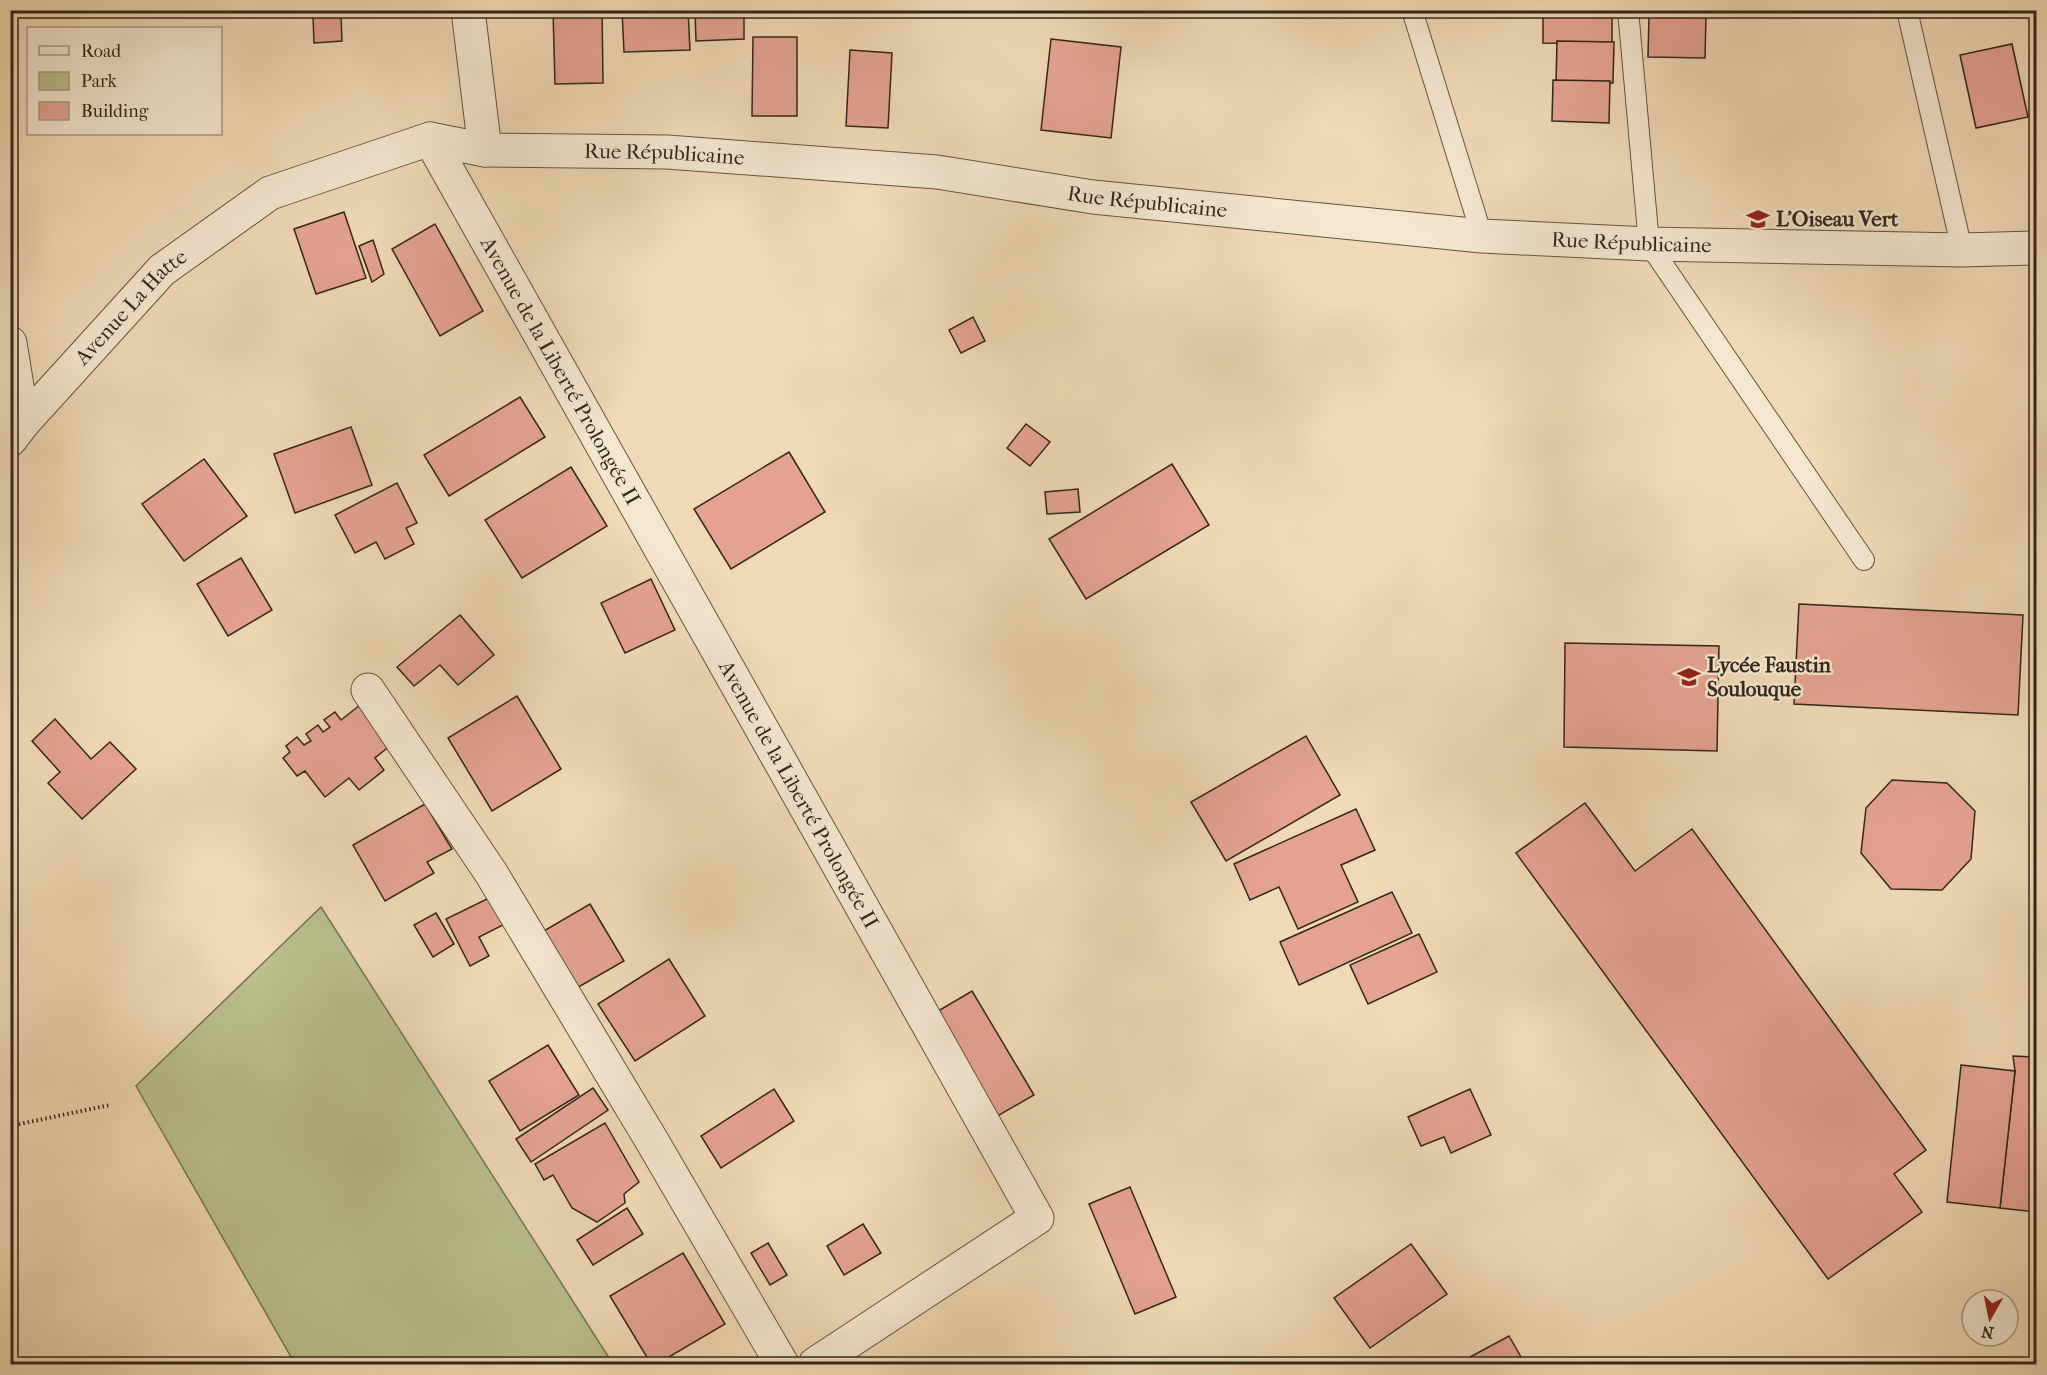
<svg xmlns="http://www.w3.org/2000/svg" width="2047" height="1375" font-family="'IM FELL French Canon',serif">
<style>
.green{fill:#babf8c;stroke:#767252;stroke-width:1.5}
.building{fill:#e4a390;stroke:#322619;stroke-width:1.5}
.lines{fill:none;stroke-linecap:round;stroke-linejoin:round}
.service-casing{stroke:#625340;stroke-width:22}
.minor-casing{stroke:#625340;stroke-width:35}
.tertiary-casing{stroke:#625340;stroke-width:35}
.path{stroke:#322619;stroke-width:4;stroke-dasharray:1.5 3;stroke-linecap:butt}
.service{stroke:#f5e6ce;stroke-width:20}
.minor{stroke:#f5e6ce;stroke-width:33}
.tertiary{stroke:#f5e6ce;stroke-width:33}
.labels{text-anchor:middle;dominant-baseline:central;stroke-width:5;stroke-linejoin:round;paint-order:stroke}
.street-label{font-size:21px;fill:#322619;stroke:#f5e6ce}
.poi-label{font-size:21px;font-weight:bold;fill:#322619;stroke:#f5e6ce;text-anchor:start}
</style>
<rect width="100%" height="100%" fill="#f0d9b4"/>
<filter id="stains"><feTurbulence type="fractalNoise" baseFrequency=".00333" numOctaves="4"/><feColorMatrix values="0 0 0 0 .2 0 0 0 0 .09 0 0 0 0 .02 0 0 0 .5 -.17"/></filter>
<radialGradient id="worn" r=".72"><stop offset=".6" stop-color="#630" stop-opacity="0"/><stop offset="1" stop-color="#630" stop-opacity=".3"/></radialGradient>
<!-- green -->
<polygon class="green" points="321,907 613,1364 295,1364 136,1086"/>
<!-- building -->
<g class="building">
<polygon points="553,10 602,10 603,83 555,84"/>
<polygon points="622,10 688,10 690,50 624,52"/>
<polygon points="695,10 744,10 744,39 696,41"/>
<polygon points="1543,10 1612,10 1612,44 1543,43"/>
<polygon points="341,14 342,41 314,43 313,16"/>
<polygon points="1649,16 1706,17 1705,58 1648,57"/>
<polygon points="753,37 797,37 797,116 752,116"/>
<polygon points="1051,39 1121,47 1111,138 1041,130"/>
<polygon points="1557,41 1614,42 1613,83 1556,82"/>
<polygon points="2012,44 2028,117 1976,128 1960,55"/>
<polygon points="850,50 892,53 888,128 846,126"/>
<polygon points="1553,80 1610,81 1609,123 1552,121"/>
<polygon points="344,212 366,278 316,294 294,229"/>
<polygon points="435,224 483,311 440,336 392,249"/>
<polygon points="373,240 384,274 372,282 359,246"/>
<polygon points="973,317 985,341 961,353 949,330"/>
<polygon points="520,397 545,437 449,496 424,455"/>
<polygon points="1026,424 1050,442 1030,466 1007,448"/>
<polygon points="351,427 372,485 295,513 274,454"/>
<polygon points="789,452 825,512 731,569 694,509"/>
<polygon points="204,459 247,516 184,561 142,504"/>
<polygon points="1172,464 1209,525 1086,599 1049,539"/>
<polygon points="571,467 607,526 522,578 485,520"/>
<polygon points="397,483 417,523 406,528 414,544 385,559 376,542 355,553 335,515"/>
<polygon points="1078,489 1080,512 1047,514 1045,492"/>
<polygon points="241,558 272,610 228,636 197,584"/>
<polygon points="651,579 675,630 625,653 601,603"/>
<polygon points="1799,604 2023,615 2018,715 1794,704"/>
<polygon points="460,615 494,655 458,685 440,665 414,686 397,667"/>
<polygon points="1565,643 1719,646 1717,751 1564,747"/>
<polygon points="517,696 561,769 492,811 448,738"/>
<polygon points="360,705 391,745 375,758 384,770 359,790 349,778 325,797 305,771 297,776 283,758 290,752 286,746 297,737 304,745 311,741 306,734 318,725 323,732 330,727 324,720 335,712 341,720"/>
<polygon points="55,719 91,759 110,742 136,769 82,819 48,783 60,772 32,741"/>
<polygon points="1306,736 1340,795 1226,861 1191,802"/>
<polygon points="1892,780 1947,783 1975,811 1971,859 1942,890 1891,889 1861,853 1866,808"/>
<polygon points="1585,803 1635,871 1692,829 1926,1150 1894,1174 1922,1212 1828,1279 1516,853"/>
<polygon points="425,804 452,849 427,862 434,873 385,901 353,845"/>
<polygon points="1356,809 1375,850 1341,865 1358,902 1298,929 1279,887 1250,900 1234,864"/>
<polygon points="1392,892 1412,933 1299,985 1280,942"/>
<polygon points="489,898 503,925 479,937 489,956 470,966 446,919"/>
<polygon points="590,904 624,961 575,989 542,932"/>
<polygon points="436,913 454,944 433,957 414,925"/>
<polygon points="1419,934 1437,972 1368,1004 1350,965"/>
<polygon points="669,959 705,1016 635,1061 598,1004"/>
<polygon points="972,991 1034,1095 994,1118 933,1014"/>
<polygon points="548,1045 579,1095 520,1131 489,1081"/>
<polygon points="2013,1056 2036,1057 2036,1212 2000,1208 2015,1071"/>
<polygon points="1961,1065 2015,1071 2000,1208 1947,1202"/>
<polygon points="593,1088 608,1110 531,1162 516,1139"/>
<polygon points="774,1089 794,1121 721,1168 701,1136"/>
<polygon points="1470,1089 1491,1135 1451,1153 1444,1137 1421,1146 1408,1117"/>
<polygon points="605,1123 639,1182 624,1194 625,1203 597,1222 572,1208 553,1175 544,1180 535,1164"/>
<polygon points="1130,1187 1176,1297 1135,1314 1089,1204"/>
<polygon points="627,1208 643,1234 593,1265 577,1240"/>
<polygon points="863,1224 881,1253 844,1275 827,1246"/>
<polygon points="768,1243 787,1275 770,1285 751,1253"/>
<polygon points="1411,1244 1447,1294 1370,1348 1334,1298"/>
<polygon points="683,1253 725,1324 657,1364 651,1364 610,1296"/>
<polygon points="1509,1336 1525,1364 1457,1364"/>
</g>
<g class="lines">
<!-- service casing -->
<g class="service-casing">
<g id="service">
<polyline points="1412,10 1482,236"/>
<polyline points="1628,10 1649,244 1864,560"/>
<polyline points="1907,10 1962,250"/>
</g>
</g>
<!-- minor casing -->
<g class="minor-casing">
<g id="minor">
<polyline points="468,10 485,150"/>
<path id="s1" d="M430,139l607,1079 -222,146"/>
<polyline points="10,343 23,423"/>
<polyline points="368,690 491,873 652,1141 782,1364"/>
</g>
</g>
<!-- tertiary casing -->
<g class="tertiary-casing">
<g id="tertiary">
<path id="s2" d="M10,440l13,-17 139,-153 108,-77 160,-54 55,11 182,2 270,20 156,25 389,39 167,8 313,6 74,-2"/>
</g>
</g>
<!-- path -->
<polyline class="path" points="10,1126 110,1105"/>
<!-- service -->
<use href="#service" class="service"/>
<!-- minor -->
<use href="#minor" class="minor"/>
<!-- tertiary -->
<use href="#tertiary" class="tertiary"/>
</g>
<!-- icons -->
<defs>
<g id="school-bare" transform="scale(1.8)"><path d="M0-5L7-2L0 1L-7-2ZM-4 1L0 2.5L4 1V4Q0 6-4 4Z" fill="#8f2418" stroke="#f5e6ce" stroke-width="2.5" paint-order="stroke"/></g>
</defs>
<g fill-rule="evenodd">
<use href="#school-bare" x="1758" y="219"/>
<use href="#school-bare" x="1689" y="677"/>
</g>
<g class="labels">
<!-- street labels -->
<g class="street-label">
<text stroke="none"><textPath href="#s2" startOffset="765">Rue Républicaine</textPath></text>
<text stroke="none"><textPath href="#s2" startOffset="1251">Rue Républicaine</textPath></text>
<text stroke="none"><textPath href="#s2" startOffset="1737">Rue Républicaine</textPath></text>
<text stroke="none"><textPath href="#s2" startOffset="180">Avenue La Hatte</textPath></text>
<text stroke="none"><textPath href="#s1" startOffset="266">Avenue de la Liberté Prolongée II</textPath></text>
<text stroke="none"><textPath href="#s1" startOffset="752">Avenue de la Liberté Prolongée II</textPath></text>
</g>
<!-- poi labels -->
<g class="poi-label">
<text x="1776" y="219">L'Oiseau Vert</text>
<text x="1707" y="665">Lycée Faustin<tspan x="1707" dy="24">Soulouque</tspan></text>
</g>
</g>
<!-- margin -->
<rect width="2047" height="1375" fill="none" stroke="#f0d9b4" stroke-width="36"/>
<rect x="12" y="12" width="2023" height="1351" fill="none" stroke="#322619" stroke-width="3"/>
<rect x="18" y="18" width="2011" height="1339" fill="none" stroke="#322619" stroke-width="1.5"/>
<!-- legend -->
<rect x="27" y="27" width="195" height="108" fill="#f5e6ce" stroke="#a79986" stroke-width="1.5"/>
<rect x="39" y="46" width="30" height="9" fill="#f5e6ce" stroke="#a79986" stroke-width="1.5"/>
<text x="81" y="57" font-size="18" fill="#322619">Road</text>
<rect x="39" y="72" width="30" height="18" fill="#babf8c" stroke="#a79986" stroke-width="1.5"/>
<text x="81" y="87" font-size="18" fill="#322619">Park</text>
<rect x="39" y="102" width="30" height="18" fill="#e4a390" stroke="#a79986" stroke-width="1.5"/>
<text x="81" y="117" font-size="18" fill="#322619">Building</text>
<!-- north arrow -->
<g transform="translate(1990 1318) rotate(189)"><circle r="28" fill="#f5e6ce" stroke="#a79986" stroke-width="1.5"/>
<path d="M0-4.5L10 22L0 15L-10 22Z" fill="#8f2418"/>
<text y="-9" font-size="16" font-weight="bold" text-anchor="middle" fill="#322619">N</text>
</g>
<rect width="100%" height="100%" filter="url(#stains)"/>
<rect width="100%" height="100%" fill="url(#worn)"/>
</svg>
